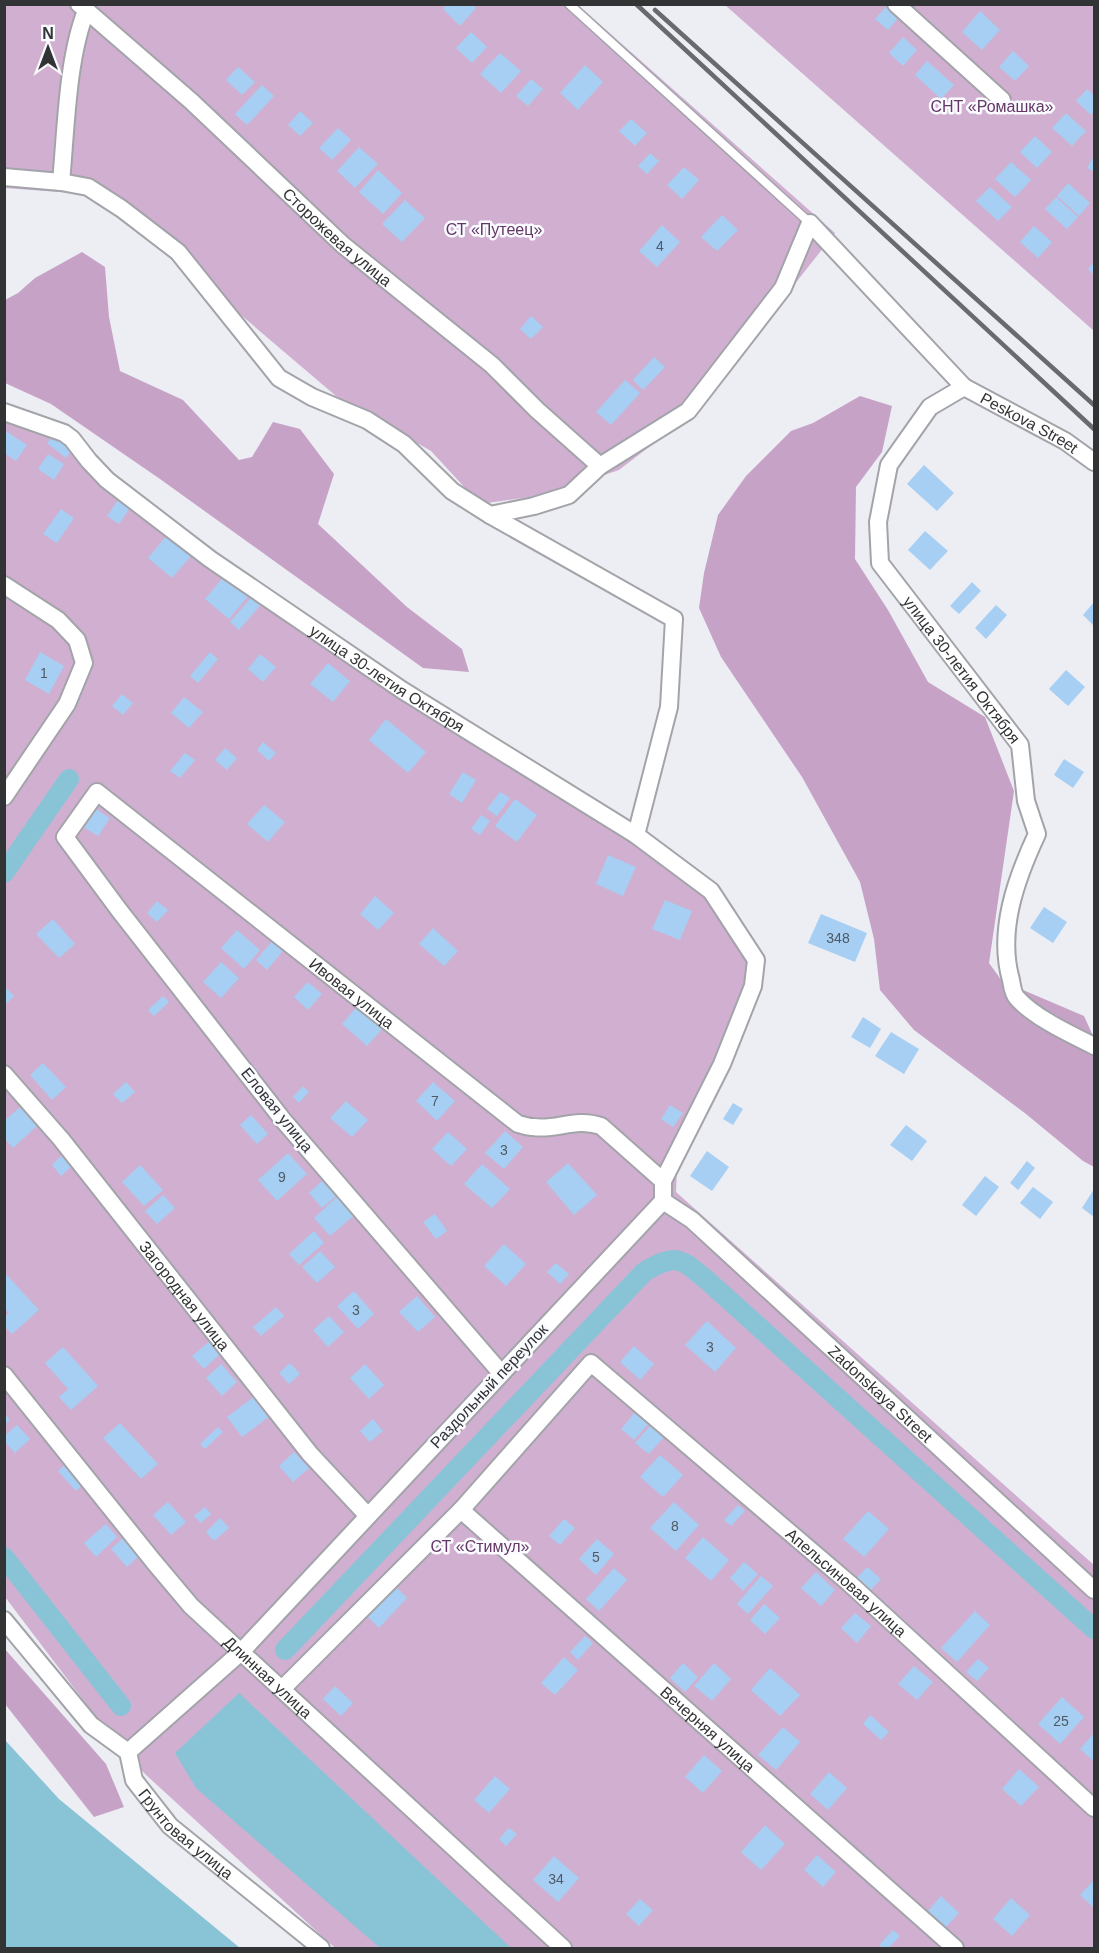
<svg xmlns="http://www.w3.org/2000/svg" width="1099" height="1953" font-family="Helvetica,sans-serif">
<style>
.green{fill:#d1afd1}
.forest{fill:#c7a2c7}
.water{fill:#89c4d6}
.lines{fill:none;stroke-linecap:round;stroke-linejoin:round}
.canal{stroke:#89c4d6;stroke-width:20}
.building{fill:#a7cff3}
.service-casing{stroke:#a3a4aa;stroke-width:11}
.minor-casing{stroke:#a3a4aa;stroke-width:20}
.service{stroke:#fff;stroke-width:8}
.minor{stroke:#fff;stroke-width:16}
.rail{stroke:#696a6d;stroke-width:4.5}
.labels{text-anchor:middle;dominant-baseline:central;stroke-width:5;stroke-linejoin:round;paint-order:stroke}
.number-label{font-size:14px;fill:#4f5a64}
.park-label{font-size:16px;fill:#643666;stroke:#fafbff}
.street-label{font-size:16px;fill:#323335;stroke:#fafbff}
</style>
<rect width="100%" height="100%" fill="#eceef4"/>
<!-- green -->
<g class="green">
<polygon points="4,5 578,5 835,233 692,414 619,470 545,495 480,504 431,451 336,396 100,195 5,188"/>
<polygon points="725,5 1094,5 1094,331"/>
<polygon points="5,412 57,433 321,630 653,842 738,927 756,968 677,1168 676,1192 1094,1565 1094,1948 335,1948 145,1774 93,1713 5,1597"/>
</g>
<!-- forest -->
<g class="forest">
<polygon points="82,252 105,267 109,317 120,371 183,400 239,460 252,457 273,422 300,429 334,474 318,524 407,607 462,649 469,672 423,668 160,479 51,404 5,383 5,300 18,293 35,278"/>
<polygon points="860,396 892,406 882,452 856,487 855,559 888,610 928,682 985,717 1014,791 989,963 1002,981 1084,1016 1094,1038 1094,1167 1083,1161 1026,1114 914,1030 880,990 874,939 860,882 802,777 721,657 699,608 704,573 718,515 746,476 791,431 813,423"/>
<polygon points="4,1648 106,1764 124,1807 94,1817 5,1704"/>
</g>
<!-- water -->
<g class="water">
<polygon points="239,1693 511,1948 380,1948 196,1788 175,1753"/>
<polygon points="5,1740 59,1799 240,1948 5,1948"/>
</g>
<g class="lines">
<!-- canal -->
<g class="canal">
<polyline points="4,873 69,779"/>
<polyline points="4,1557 121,1706"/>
<path d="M285,1650l359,-378c34,-21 38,-12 65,10l385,347"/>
</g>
</g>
<!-- building -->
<g class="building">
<polygon points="447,4 472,4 476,8 460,26 443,9"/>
<polygon points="887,6 899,17 888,30 875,19"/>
<polygon points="980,11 1000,30 982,50 962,32"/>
<polygon points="471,32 487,47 472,63 456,48"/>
<polygon points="903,37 917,50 903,66 889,53"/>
<polygon points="1013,51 1029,66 1015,81 999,67"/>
<polygon points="500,53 521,71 501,93 480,74"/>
<polygon points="927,61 954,85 941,99 915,75"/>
<polygon points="585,65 603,82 578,110 560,93"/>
<polygon points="238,67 255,82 242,95 226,80"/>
<polygon points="531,79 543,89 528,106 516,96"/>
<polygon points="262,85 274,96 247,125 235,114"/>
<polygon points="1087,89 1094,95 1094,111 1091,115 1076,101"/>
<polygon points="300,111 313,123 300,136 288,125"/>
<polygon points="1066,113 1086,131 1072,146 1052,128"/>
<polygon points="631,119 647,133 635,146 619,131"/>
<polygon points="338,128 351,140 332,160 319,148"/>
<polygon points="1035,136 1052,152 1037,168 1020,152"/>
<polygon points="359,147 378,164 355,188 337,171"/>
<polygon points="650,153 659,161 647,174 638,166"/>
<polygon points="1094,156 1094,172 1087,168"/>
<polygon points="1011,162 1031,180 1015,197 995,179"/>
<polygon points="684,167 699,180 682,199 667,185"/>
<polygon points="378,170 402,193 383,214 359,192"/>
<polygon points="1068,183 1090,203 1079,216 1057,196"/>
<polygon points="990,187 1012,207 998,221 976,201"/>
<polygon points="1056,197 1078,217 1067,229 1045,209"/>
<polygon points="405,200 425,218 402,242 382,224"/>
<polygon points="722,215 738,230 717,251 701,237"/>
<polygon points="662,225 680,242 657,267 639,251"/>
<polygon points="1034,226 1052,242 1038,258 1020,242"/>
<polygon points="1094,262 1094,275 1088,269"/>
<polygon points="531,316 543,327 531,339 520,329"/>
<polygon points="654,357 665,367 643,390 633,380"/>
<polygon points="625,380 640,393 611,425 596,412"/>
<polygon points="4,430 27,445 16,461 4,453"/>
<polygon points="53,436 72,450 66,458 47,443"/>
<polygon points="48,454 64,464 54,480 38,469"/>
<polygon points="924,465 954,493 937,511 907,484"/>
<polygon points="120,497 132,505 119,524 107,516"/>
<polygon points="61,509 74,518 57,543 43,534"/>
<polygon points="925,531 948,551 930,570 908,550"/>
<polygon points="167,535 191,556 172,578 148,558"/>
<polygon points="225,575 249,595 229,619 205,599"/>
<polygon points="972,582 981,591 959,614 950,606"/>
<polygon points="254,594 263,602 239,630 230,622"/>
<polygon points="1094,602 1094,626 1083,615"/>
<polygon points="996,605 1007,615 986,639 975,628"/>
<polygon points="40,652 64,666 49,694 25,680"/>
<polygon points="210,652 218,659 198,683 190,676"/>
<polygon points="260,654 276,667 263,682 248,669"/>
<polygon points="328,663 350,681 333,702 310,684"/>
<polygon points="1066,670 1085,687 1068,706 1049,689"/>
<polygon points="122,694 133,703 123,715 112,706"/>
<polygon points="184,697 203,712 189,728 171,713"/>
<polygon points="386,719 426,752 408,773 369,740"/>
<polygon points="263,742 276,753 269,761 257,750"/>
<polygon points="225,748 237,758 227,770 215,760"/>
<polygon points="185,753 195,760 180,778 170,771"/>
<polygon points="1064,759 1084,772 1073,788 1054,775"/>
<polygon points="463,772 476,780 462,803 449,794"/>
<polygon points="500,792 510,798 497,816 487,809"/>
<polygon points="515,799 537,815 517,842 495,826"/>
<polygon points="264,805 285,822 268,842 247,824"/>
<polygon points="94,808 110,818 98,836 82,826"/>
<polygon points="481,815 490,821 480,835 471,829"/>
<polygon points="608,855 636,867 623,896 596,884"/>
<polygon points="375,896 394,913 378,930 360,914"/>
<polygon points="665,900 692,911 680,940 652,929"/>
<polygon points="157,901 168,910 157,922 147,913"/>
<polygon points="1044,907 1067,922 1053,943 1030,928"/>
<polygon points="821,914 867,933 855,962 808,943"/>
<polygon points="53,919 75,944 59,958 36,934"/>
<polygon points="433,928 458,951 444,966 419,944"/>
<polygon points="237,930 260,950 244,969 221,948"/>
<polygon points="272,941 283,951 267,970 256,960"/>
<polygon points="221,962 239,978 221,998 203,982"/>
<polygon points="308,982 322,994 308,1010 294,997"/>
<polygon points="4,986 14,996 4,1006"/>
<polygon points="163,996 169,1002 154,1016 148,1010"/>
<polygon points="360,1003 385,1026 367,1046 342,1024"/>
<polygon points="863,1017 881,1029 870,1048 851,1037"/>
<polygon points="891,1032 919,1049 904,1074 875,1056"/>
<polygon points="43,1063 66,1087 52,1100 30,1075"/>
<polygon points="126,1082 135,1092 122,1103 113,1094"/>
<polygon points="433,1082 455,1101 437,1121 416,1101"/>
<polygon points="303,1086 309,1092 299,1103 293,1097"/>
<polygon points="346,1101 368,1120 352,1137 330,1118"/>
<polygon points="733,1103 743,1109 733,1125 723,1119"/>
<polygon points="670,1105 683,1113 673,1127 661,1119"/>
<polygon points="20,1107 37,1126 13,1148 4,1138 4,1121"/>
<polygon points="251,1115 268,1134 257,1144 240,1125"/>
<polygon points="906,1125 927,1141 912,1161 890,1145"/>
<polygon points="505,1131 523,1147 504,1169 485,1153"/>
<polygon points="448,1132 467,1149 451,1166 432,1149"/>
<polygon points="707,1151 729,1167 712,1191 690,1176"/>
<polygon points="288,1153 307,1174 277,1201 258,1180"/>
<polygon points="61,1156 71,1167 61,1176 52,1165"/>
<polygon points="1027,1161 1035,1168 1018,1190 1010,1183"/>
<polygon points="568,1163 597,1195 574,1215 546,1182"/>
<polygon points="482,1164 510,1189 492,1208 464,1184"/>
<polygon points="140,1165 163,1190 144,1206 122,1182"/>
<polygon points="985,1176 999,1187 976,1216 962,1205"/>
<polygon points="322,1181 336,1196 322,1208 309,1193"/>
<polygon points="1033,1187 1053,1202 1040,1219 1020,1203"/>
<polygon points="1094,1189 1094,1217 1082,1208"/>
<polygon points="340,1194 357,1213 330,1236 314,1218"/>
<polygon points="163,1195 175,1208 157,1224 145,1211"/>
<polygon points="435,1214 447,1231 436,1239 423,1222"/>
<polygon points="314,1231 324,1243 299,1265 289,1254"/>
<polygon points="504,1244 526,1264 506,1286 484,1266"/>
<polygon points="320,1251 335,1267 317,1283 302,1267"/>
<polygon points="556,1263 569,1274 560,1284 547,1272"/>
<polygon points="4,1272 39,1310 12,1334 4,1326 4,1317 9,1313 4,1308"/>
<polygon points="354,1291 374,1314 358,1329 337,1306"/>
<polygon points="417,1296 435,1317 418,1332 399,1312"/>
<polygon points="276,1307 284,1316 261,1336 253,1327"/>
<polygon points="329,1316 344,1332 328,1347 313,1330"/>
<polygon points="707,1321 736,1348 715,1372 685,1345"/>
<polygon points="211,1340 222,1352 204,1369 192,1356"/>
<polygon points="634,1346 654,1364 640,1380 620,1362"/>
<polygon points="63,1347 98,1386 71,1410 59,1397 68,1389 45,1363"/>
<polygon points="290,1363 300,1374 289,1384 279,1373"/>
<polygon points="221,1364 237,1382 222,1396 206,1378"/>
<polygon points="365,1364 384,1385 369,1399 350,1378"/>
<polygon points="255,1396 270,1416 242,1437 227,1417"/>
<polygon points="636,1411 649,1423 634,1440 621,1429"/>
<polygon points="4,1413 10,1420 4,1425"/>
<polygon points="373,1419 383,1431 370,1442 360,1431"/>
<polygon points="120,1423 158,1464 141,1479 103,1438"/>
<polygon points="17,1425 30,1439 15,1453 4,1441 4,1436"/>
<polygon points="651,1425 664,1437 649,1454 635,1443"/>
<polygon points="218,1427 223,1432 205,1449 200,1444"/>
<polygon points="294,1452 309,1468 293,1482 279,1466"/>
<polygon points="660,1455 683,1475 663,1497 640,1477"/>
<polygon points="67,1463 85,1482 76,1491 58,1471"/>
<polygon points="168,1502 186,1522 171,1535 153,1515"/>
<polygon points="674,1502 699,1525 676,1551 650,1528"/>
<polygon points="738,1505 745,1511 731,1526 724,1520"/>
<polygon points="205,1507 211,1514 201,1523 194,1516"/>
<polygon points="868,1511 889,1529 864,1557 843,1539"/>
<polygon points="220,1518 229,1528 214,1541 206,1532"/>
<polygon points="564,1519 575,1528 560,1545 549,1536"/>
<polygon points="106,1524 117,1537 96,1557 84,1543"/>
<polygon points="124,1537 140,1555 127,1567 111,1549"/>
<polygon points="703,1537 729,1560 711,1581 685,1558"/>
<polygon points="597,1539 614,1554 596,1575 579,1559"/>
<polygon points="744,1562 758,1574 743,1591 730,1578"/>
<polygon points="867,1567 881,1579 870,1591 856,1579"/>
<polygon points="614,1568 627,1580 599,1611 586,1599"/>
<polygon points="816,1572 835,1590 821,1606 801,1588"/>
<polygon points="761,1576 773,1586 748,1614 737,1604"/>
<polygon points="395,1586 407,1598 379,1628 366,1615"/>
<polygon points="764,1604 780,1618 765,1634 750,1620"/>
<polygon points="975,1611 990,1625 957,1662 941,1648"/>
<polygon points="855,1613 871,1626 857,1643 841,1628"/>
<polygon points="585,1636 593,1643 578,1660 570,1652"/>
<polygon points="564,1657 578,1670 555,1695 541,1683"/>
<polygon points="978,1659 989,1668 977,1681 966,1672"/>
<polygon points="683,1663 698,1677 685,1692 670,1678"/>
<polygon points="714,1663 731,1679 712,1701 694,1686"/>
<polygon points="914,1666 933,1682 917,1700 898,1684"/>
<polygon points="770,1668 800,1695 780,1716 751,1690"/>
<polygon points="335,1686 353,1703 341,1716 323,1699"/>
<polygon points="1062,1697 1084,1717 1060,1744 1038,1724"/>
<polygon points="870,1715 889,1732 881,1740 863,1724"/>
<polygon points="783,1727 800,1742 776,1770 758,1755"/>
<polygon points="1094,1733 1094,1762 1080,1749"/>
<polygon points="704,1755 722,1771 703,1793 685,1777"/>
<polygon points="1019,1769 1039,1787 1021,1806 1002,1789"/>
<polygon points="829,1772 847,1788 828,1810 810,1794"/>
<polygon points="495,1776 510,1789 489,1813 474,1800"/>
<polygon points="765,1825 785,1844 761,1870 741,1852"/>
<polygon points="509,1828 517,1834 506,1846 499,1839"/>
<polygon points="817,1855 836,1872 823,1887 804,1870"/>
<polygon points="554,1856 579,1878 558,1902 533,1880"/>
<polygon points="1094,1880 1094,1908 1080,1895"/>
<polygon points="941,1896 959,1913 946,1927 928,1911"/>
<polygon points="1011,1898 1030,1915 1012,1936 993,1919"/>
<polygon points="640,1899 653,1910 639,1926 626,1914"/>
<polygon points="893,1930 900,1936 889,1948 883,1948 879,1945"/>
</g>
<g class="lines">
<!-- service casing -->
<g class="service-casing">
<polyline id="service" points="569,4 810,223"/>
</g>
<!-- minor casing -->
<g class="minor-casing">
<g id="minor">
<path id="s1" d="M79,4l112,97 152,144 149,120 45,45 63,56"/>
<polyline points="896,4 1002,100"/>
<polyline points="4,177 61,182 88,187 122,209 178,252 279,378 312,397 367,420 404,444 452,491 490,515 674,619 669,707 636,835"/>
<path d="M61,182c5,-52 6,-123 25,-171"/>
<path id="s2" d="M964,387l-34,20 -41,58 -11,57 2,41 140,182 6,56 11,33c-21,45 -40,97 -26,146 1,6 2,14 6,18 18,20 53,36 77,48"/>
<path id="s3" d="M4,412l60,21 8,6 17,22 18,19 103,79 192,131 234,145 75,56 45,69 -3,26 -31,78 -59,117v20l-422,451 -113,100"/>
<path id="s4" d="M490,515l44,-9 35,-11 31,-29 88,-55 95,-123 27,-65 154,164 101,54 29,21"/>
<polyline points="4,585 58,620 77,640 84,663 67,704 4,797"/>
<path id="s5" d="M4,1074l57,65 249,315 58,62"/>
<path id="s6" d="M663,1201l29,19 402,370"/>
<path id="s7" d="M501,1373l-218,-253 -164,-210 -54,-73 32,-45 421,332c5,1 10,3 15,3 24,4 41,-10 68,-1l62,55"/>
<path id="s8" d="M4,1375l150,187 37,44 372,342"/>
<path id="s9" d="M461,1510l494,438"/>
<path id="s10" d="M4,1620l87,105 37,27 6,28 36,46 151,122"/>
<path id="s11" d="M282,1689l179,-179 130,-147 258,220 245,225"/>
</g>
</g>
<!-- service -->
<use href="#service" class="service"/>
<!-- minor -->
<use href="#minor" class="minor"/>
<!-- rail -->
<g class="rail">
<polyline points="636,4 1094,429"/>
<polyline points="655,10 1094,405"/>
</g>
</g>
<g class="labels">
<!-- number labels -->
<g class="number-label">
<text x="660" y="246">4</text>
<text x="44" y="673">1</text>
<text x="838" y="938">348</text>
<text x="435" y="1101">7</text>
<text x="504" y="1150">3</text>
<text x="282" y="1177">9</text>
<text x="356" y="1310">3</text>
<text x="710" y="1347">3</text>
<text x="675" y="1526">8</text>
<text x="596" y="1557">5</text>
<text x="1061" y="1721">25</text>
<text x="556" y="1879">34</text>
</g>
<!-- park labels -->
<g class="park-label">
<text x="992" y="106">СНТ «Ромашка»</text>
<text x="494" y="229">СТ «Путеец»</text>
<text x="480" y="1546">СТ «Стимул»</text>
</g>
<!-- street labels -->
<g class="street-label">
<text stroke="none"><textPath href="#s1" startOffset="348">Сторожевая улица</textPath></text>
<text stroke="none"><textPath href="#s4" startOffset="753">Peskova Street</textPath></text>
<text stroke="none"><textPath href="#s2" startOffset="344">улица 30-летия Октября</textPath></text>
<text stroke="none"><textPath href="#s3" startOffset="471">улица 30-летия Октября</textPath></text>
<text stroke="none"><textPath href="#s7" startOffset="1071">Ивовая улица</textPath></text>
<text transform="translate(277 1110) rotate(51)">Еловая улица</text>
<text stroke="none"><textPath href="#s5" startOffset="286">Загородная улица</textPath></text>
<text transform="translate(489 1386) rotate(-47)">Раздольный переулок</text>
<text stroke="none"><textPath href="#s6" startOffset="291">Zadonskaya Street</textPath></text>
<text stroke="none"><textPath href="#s11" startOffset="786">Апельсиновая улица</textPath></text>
<text stroke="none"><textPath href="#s8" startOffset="402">Длинная улица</textPath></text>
<text stroke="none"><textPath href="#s9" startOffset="330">Вечерняя улица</textPath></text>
<text stroke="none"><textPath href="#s10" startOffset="286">Грунтовая улица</textPath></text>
</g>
</g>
<!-- border -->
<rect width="1099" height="1953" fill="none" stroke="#323335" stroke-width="12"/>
<!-- north arrow -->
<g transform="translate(48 48)" stroke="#fafbff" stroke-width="4.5" paint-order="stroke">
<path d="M0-4.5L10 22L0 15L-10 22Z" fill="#323335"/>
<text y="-9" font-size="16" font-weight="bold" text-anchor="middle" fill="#323335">N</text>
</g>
</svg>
